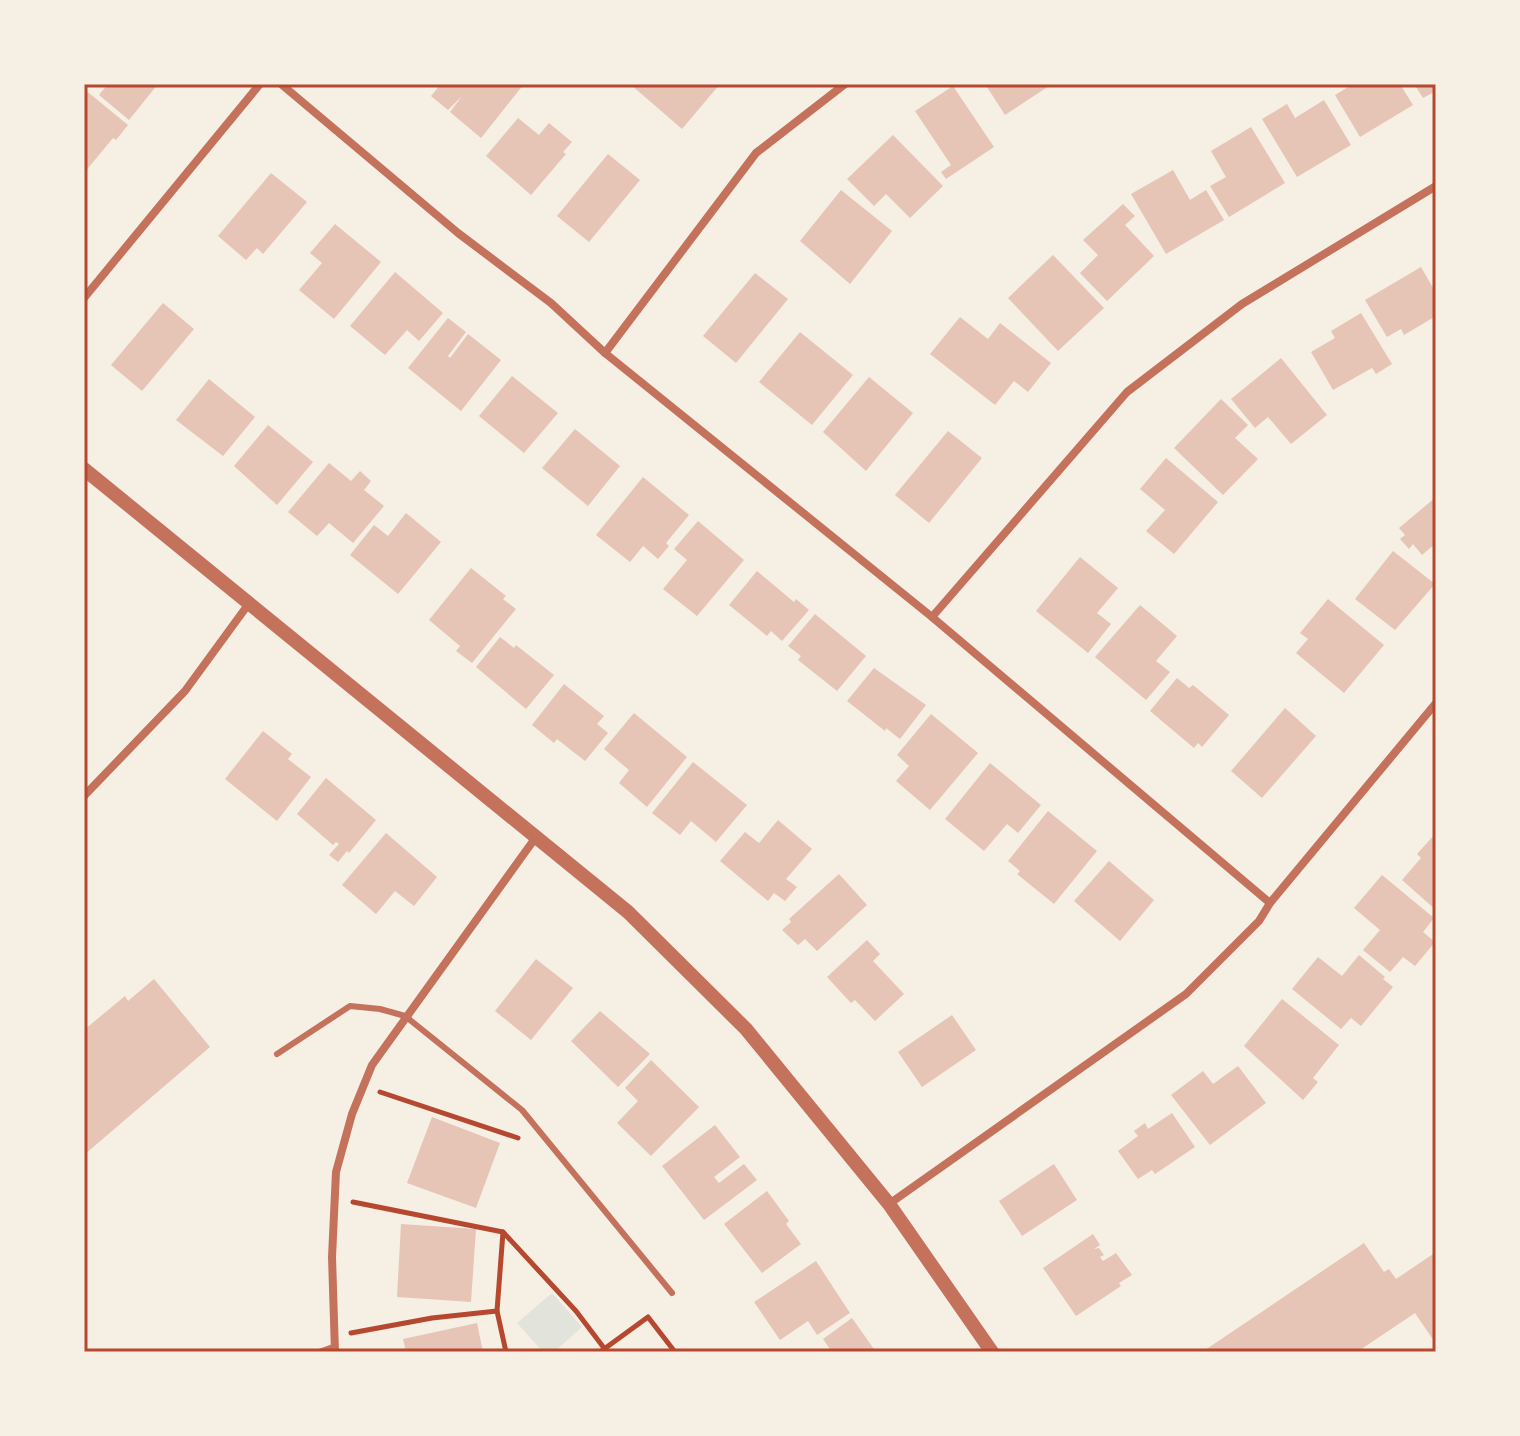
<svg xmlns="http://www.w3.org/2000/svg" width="1520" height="1436" font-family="'Noto Serif',serif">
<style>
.green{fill:#e2e4dc}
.building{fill:#e6c5b7}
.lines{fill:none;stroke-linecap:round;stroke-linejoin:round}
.path{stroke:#b5482f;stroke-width:5}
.service{stroke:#c5725c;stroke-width:6}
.minor{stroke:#c5725c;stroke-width:8}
.tertiary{stroke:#c5725c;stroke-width:14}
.neatline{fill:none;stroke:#b5482f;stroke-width:3}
</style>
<rect width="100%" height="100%" fill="#f6efe4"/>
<!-- green -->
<polygon class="green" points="552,1293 582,1327 554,1352 543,1352 517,1323"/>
<!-- building -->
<g class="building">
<polygon points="108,84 158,84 129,120 99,95"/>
<polygon points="441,84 472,86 524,84 481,138 450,112 462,96 448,110 431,96"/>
<polygon points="630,84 720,84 682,129"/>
<polygon points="985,84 1052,84 1005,115"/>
<polygon points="1353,84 1400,84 1413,105 1360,137 1335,95"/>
<polygon points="1414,84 1436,84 1436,91 1423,98"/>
<polygon points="953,86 994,147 946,179 941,172 951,165 915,111"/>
<polygon points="84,89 128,125 116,140 113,138 84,173"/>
<polygon points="1324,100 1351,145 1297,177 1262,119 1287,104 1295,118"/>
<polygon points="518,118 539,135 549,123 572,142 563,152 566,154 531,195 486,156"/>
<polygon points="1251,127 1285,183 1229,217 1210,186 1226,177 1211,151"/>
<polygon points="893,135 943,186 910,218 886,194 874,206 847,179"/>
<polygon points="608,154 640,180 589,242 557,216"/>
<polygon points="1173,170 1190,200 1206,190 1224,220 1166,254 1131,194"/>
<polygon points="271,173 307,202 263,254 257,248 246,260 218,236"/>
<polygon points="841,190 892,231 850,284 800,241"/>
<polygon points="1123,204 1135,216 1125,225 1154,256 1107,301 1080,273 1098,255 1083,240"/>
<polygon points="335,224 381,262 334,319 299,290 322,263 310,253"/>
<polygon points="1053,255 1104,308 1058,351 1008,298"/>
<polygon points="1421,267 1436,293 1436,316 1404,335 1401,329 1387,337 1365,300"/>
<polygon points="395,272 443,313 419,341 407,330 385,355 350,326"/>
<polygon points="755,273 788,299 736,363 703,336"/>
<polygon points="163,303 194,329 142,391 111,365"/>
<polygon points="1361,313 1392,364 1376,374 1372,368 1333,390 1311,352 1335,338 1331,331"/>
<polygon points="960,317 988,339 1000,323 1051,363 1028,392 1014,381 995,405 930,354"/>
<polygon points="448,318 466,332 448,356 450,358 468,334 501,360 461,411 408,368"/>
<polygon points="800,332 853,375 812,425 759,382"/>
<polygon points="1281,358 1327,415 1291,444 1268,417 1255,428 1231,399"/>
<polygon points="512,376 558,413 524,453 479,416"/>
<polygon points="869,377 913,413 866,471 823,432"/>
<polygon points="209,379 255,417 223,456 176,420"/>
<polygon points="1221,399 1248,425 1235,438 1258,459 1223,495 1174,448"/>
<polygon points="268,425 313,462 277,505 234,466"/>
<polygon points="575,429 620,466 588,506 542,468"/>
<polygon points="948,431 982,458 929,523 895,495"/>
<polygon points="1166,458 1218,502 1174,554 1146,531 1165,510 1140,489"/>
<polygon points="329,463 351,481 360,471 371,481 364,490 384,506 353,543 329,523 317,536 288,512"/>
<polygon points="643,477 689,515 666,543 669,546 658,559 643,546 630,562 596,535"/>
<polygon points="1436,497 1436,543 1422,555 1413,544 1409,549 1400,539 1405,535 1399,528"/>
<polygon points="406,513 441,542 398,594 350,555 374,525 388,536"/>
<polygon points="698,521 744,560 697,616 663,589 687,560 674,549"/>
<polygon points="1393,551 1435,584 1395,630 1355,599"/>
<polygon points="1080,557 1118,588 1097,613 1111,624 1088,653 1036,611"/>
<polygon points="471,568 506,596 503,599 516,609 472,663 456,651 460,646 429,620"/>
<polygon points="757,571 794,602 796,599 809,610 782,641 771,631 767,636 729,605"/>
<polygon points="1328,599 1384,645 1344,693 1296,653 1308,639 1300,633"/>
<polygon points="1140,605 1177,636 1156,661 1170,672 1146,700 1095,657"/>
<polygon points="815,614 866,656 837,691 798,660 801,656 788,646"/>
<polygon points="500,637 514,648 516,645 554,675 526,709 476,667"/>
<polygon points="874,668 926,705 900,739 886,728 885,731 847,701"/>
<polygon points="1177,678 1189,688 1193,685 1229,715 1202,747 1198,743 1194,748 1150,711"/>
<polygon points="564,684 604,716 597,724 608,733 585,761 557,739 554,743 532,725"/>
<polygon points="1285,708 1316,736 1262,798 1231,771"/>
<polygon points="634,713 687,757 647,807 619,783 629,770 604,749"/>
<polygon points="931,714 978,753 930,810 896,781 909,766 897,755"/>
<polygon points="263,731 292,754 288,759 311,777 277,821 225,779"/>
<polygon points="693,762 747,805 716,842 691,821 680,835 652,813"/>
<polygon points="990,763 1041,805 1018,833 1007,824 984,851 945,819"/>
<polygon points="326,778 376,820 349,853 347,851 338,862 329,855 339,844 336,842 333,845 297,814"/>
<polygon points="1048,811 1097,851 1054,904 1017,874 1020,871 1008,861"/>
<polygon points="778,820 812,849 786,879 797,887 785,901 774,893 768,901 720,861 745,832 759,843"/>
<polygon points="386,833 437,877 414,906 395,891 376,914 342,885"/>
<polygon points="1436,833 1436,910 1402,880 1421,858 1417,854"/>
<polygon points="1109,861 1154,900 1120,941 1074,901"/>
<polygon points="839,874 867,905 817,951 805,939 798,945 782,930 791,922 789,919"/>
<polygon points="1382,875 1434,918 1423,932 1435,942 1415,966 1403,957 1390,972 1363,950 1380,930 1354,908"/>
<polygon points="867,940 880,954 873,961 904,994 875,1021 855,1000 851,1003 827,977"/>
<polygon points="1359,955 1385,977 1383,979 1393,987 1361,1026 1351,1018 1341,1029 1292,989 1318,957 1342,976"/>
<polygon points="536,959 573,988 531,1040 495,1011"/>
<polygon points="154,979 210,1047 84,1155 84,1030 125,996 128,1001"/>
<polygon points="1282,999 1339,1045 1313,1078 1318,1082 1303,1100 1244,1046"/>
<polygon points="600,1011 650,1054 618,1087 571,1041"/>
<polygon points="952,1015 976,1050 922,1087 898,1052"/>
<polygon points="651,1060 699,1107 651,1156 617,1123 638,1101 625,1088"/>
<polygon points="1238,1066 1266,1103 1210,1145 1171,1095 1203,1071 1213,1084"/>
<polygon points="1172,1113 1195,1147 1155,1174 1152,1170 1138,1179 1118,1151 1138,1136 1134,1131 1145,1123 1148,1129"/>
<polygon points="432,1117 500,1143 476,1208 407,1183"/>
<polygon points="715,1125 740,1157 714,1177 719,1183 744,1164 757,1180 704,1220 662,1166"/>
<polygon points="1054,1164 1077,1200 1022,1236 999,1201"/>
<polygon points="767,1191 789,1221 786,1224 801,1244 762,1273 724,1224"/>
<polygon points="401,1224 476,1229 471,1302 397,1297"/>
<polygon points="1093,1234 1100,1245 1094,1249 1099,1248 1104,1255 1100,1257 1103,1261 1116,1253 1132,1275 1119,1283 1121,1286 1076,1316 1043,1268"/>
<polygon points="1364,1243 1384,1272 1389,1269 1396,1279 1436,1252 1436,1344 1415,1313 1357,1352 1202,1352"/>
<polygon points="816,1261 850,1313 817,1335 808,1321 780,1340 754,1302"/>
<polygon points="852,1318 876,1352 832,1352 823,1339"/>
<polygon points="477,1323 483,1352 406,1352 403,1339"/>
</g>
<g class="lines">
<!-- path -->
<g class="path">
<polyline points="380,1092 518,1138"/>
<polyline points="353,1202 503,1232 576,1311 604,1348"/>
<polyline points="503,1232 497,1311 506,1352"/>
<polyline points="351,1333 432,1318 497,1311"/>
<polyline points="600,1352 648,1317 675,1352"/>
</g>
<!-- service -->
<g class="service">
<polyline points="277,1054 350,1006 380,1009 405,1016 522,1110 672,1293"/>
<polyline points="319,1352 333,1347"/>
</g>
<!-- minor -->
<g class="minor">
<polyline points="281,84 458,233 551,303 605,353 932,617 1270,903"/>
<polyline points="84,298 260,84"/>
<polyline points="605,353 756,153 845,84"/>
<polyline points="932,617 1127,392 1242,304 1436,186"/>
<polyline points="84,796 185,691 250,602"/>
<polyline points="889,1204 1186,994 1259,921 1270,903 1436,703"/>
<polyline points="335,1352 332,1257 336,1172 352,1114 372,1065 536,837"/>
</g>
<!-- tertiary -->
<polyline class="tertiary" points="84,469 628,912 746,1029 889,1204 992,1352"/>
</g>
<!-- border -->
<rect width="1520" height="1436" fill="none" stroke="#f6efe4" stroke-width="172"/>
<rect x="86" y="86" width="1348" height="1264" class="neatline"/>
</svg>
